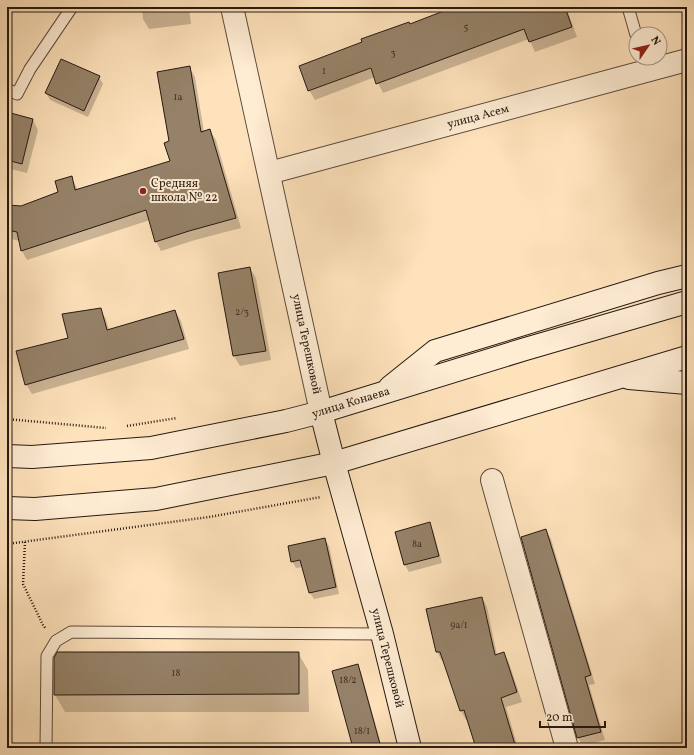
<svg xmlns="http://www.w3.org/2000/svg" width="694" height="755" font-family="Vollkorn,serif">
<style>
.shadow{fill:#0003}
.building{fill:#968269;stroke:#261911}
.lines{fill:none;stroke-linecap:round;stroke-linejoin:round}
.lane-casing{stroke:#5c4b3c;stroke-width:13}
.street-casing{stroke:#5c4b3c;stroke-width:24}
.secondary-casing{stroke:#261911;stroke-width:24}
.path{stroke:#261911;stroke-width:2.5;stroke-dasharray:1 2;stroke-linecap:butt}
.lane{stroke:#feecd3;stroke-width:11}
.street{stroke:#feecd3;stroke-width:22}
.secondary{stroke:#feecd3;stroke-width:22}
.poi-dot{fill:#8f2418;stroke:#feecd3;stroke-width:1.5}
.labels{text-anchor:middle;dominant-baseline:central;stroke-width:4;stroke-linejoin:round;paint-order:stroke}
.number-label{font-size:10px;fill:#423327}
.street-label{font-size:12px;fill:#261911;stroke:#feecd3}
.poi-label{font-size:12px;fill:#261911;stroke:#feecd3;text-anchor:start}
</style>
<rect width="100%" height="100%" fill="#fee2bb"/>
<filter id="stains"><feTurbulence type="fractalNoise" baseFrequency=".005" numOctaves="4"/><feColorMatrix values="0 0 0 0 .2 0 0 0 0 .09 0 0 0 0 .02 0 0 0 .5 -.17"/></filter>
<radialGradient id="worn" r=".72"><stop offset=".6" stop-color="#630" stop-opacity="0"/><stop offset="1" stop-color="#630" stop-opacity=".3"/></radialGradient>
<!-- shadow -->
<g class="shadow">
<polygon points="142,7 189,7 191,24 149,29 143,19"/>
<polygon points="457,7 566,7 577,37 535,52 529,39 383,93 375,77 315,100 309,90 410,25"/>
<polygon points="663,7 680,7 666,12"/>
<polygon points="189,67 195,77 204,132 210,131 216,140 241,228 195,240 161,251 156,241 150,220 27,260 22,251 20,241 7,238 7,206 21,207 59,193 71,177 78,190 171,162 170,142"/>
<polygon points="99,77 103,84 88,117 50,100 46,93"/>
<polygon points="7,113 33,120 38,130 27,173 7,168"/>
<polygon points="250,268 256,278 271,360 240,366 234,356 219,274"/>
<polygon points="100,309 106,319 109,330 175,311 181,321 189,349 32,394 26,384"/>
<polygon points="429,523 433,530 442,563 409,572 405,565 396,532"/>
<polygon points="546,531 551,539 595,684 589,685 605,740 583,746 578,738 522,538"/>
<polygon points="325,539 329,546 339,594 314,599 310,593 303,567 296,568 292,561"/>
<polygon points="482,598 487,607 497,655 504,653 509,663 522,702 506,707 518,748 477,748 468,719 466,720 461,711 444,661 442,661 437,652 428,609"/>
<polygon points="298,653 308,670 309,712 65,712 55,695 55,658"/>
<polygon points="358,665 361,672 382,748 354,748"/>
</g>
<!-- building -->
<g class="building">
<polygon points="454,7 565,7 572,27 529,42 524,29 376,84 371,68 308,91 299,66 362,42 361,39 409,22 410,24"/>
<polygon points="61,59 100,76 84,111 45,93"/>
<polygon points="190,66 201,132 210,129 236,218 189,231 155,242 146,210 21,251 17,232 7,230 7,205 21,206 58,192 55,181 72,176 75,190 170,161 164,143 169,141 157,72"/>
<polygon points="7,112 33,119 22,164 7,160"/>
<polygon points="250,267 266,351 233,356 218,273"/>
<polygon points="101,308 107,330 175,310 184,339 25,385 16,351 68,338 62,314"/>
<polygon points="430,522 439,556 404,565 395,532"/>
<polygon points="546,529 591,675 585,677 601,732 577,738 521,537"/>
<polygon points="325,538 336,587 309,593 300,560 291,562 288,546"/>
<polygon points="482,597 495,655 504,652 517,692 501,698 516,748 476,748 464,710 460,711 440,652 436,652 426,609"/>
<polygon points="57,652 299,652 299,694 54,695 54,658"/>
<polygon points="358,664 380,744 365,748 353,748 332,671"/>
</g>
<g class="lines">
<!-- lane casing -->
<g class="lane-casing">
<g id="lane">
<polyline points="628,7 636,35"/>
<polyline points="7,89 17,94 30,69 72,7"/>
<polyline points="46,748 47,656 56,641 71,632 382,634"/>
</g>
</g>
<!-- street casing -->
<g class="street-casing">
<g id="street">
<polyline points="232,7 321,412"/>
<polyline points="269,173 687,60"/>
<polyline points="492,480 567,748"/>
</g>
</g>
<!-- secondary casing -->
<g class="secondary-casing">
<g id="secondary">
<polyline points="629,378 687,383"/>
<polyline points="390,387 435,351 658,283 687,276"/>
<polyline points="321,412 334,463 382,634 410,748"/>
<polyline points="7,456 32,457 151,448 286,421 321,412 522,350 687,302"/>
<polyline points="7,508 35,509 156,499 334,463 687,357"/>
</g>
</g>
<!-- path -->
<g class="path">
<polyline points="7,419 106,428"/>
<polyline points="127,426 177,418"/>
<polyline points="25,542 23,584 43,625 46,629"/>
<polyline points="7,544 209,517 321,497"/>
</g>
<!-- lane -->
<use href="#lane" class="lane"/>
<!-- street -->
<use href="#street" class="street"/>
<!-- secondary -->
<use href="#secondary" class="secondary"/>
</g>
<!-- markers -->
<circle class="poi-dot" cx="143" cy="191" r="4"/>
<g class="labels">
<!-- number labels -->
<g class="number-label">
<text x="466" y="27">5</text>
<text x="393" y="53">3</text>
<text x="324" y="71">1</text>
<text x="178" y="97">1а</text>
<text x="242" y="312">2/3</text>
<text x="417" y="544">8а</text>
<text x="459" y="625">9а/1</text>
<text x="176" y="673">18</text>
<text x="348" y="680">18/2</text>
<text x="362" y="731">18/1</text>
</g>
<!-- street labels -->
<g class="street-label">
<text transform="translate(478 117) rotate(-15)">улица Асем</text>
<text transform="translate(306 344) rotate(78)">улица Терешковой</text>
<text transform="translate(351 403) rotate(-17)">улица Конаева</text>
<text transform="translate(387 658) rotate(76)">улица Терешковой</text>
</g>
<!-- poi labels -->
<g class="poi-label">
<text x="151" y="184">Средняя<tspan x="151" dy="14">школа № 22</tspan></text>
</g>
</g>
<!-- margin -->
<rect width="694" height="755" fill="none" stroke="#fee2bb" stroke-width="24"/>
<rect x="8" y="8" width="678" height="739" fill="none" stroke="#261911" stroke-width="2"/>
<rect x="12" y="12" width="670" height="731" fill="none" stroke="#261911"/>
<!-- north arrow -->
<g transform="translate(648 46) rotate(56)"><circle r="19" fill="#feecd3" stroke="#a89885"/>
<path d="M0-3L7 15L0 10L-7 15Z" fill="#8f2418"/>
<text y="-6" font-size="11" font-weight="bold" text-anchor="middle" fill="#261911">N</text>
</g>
<!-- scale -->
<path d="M540 721v6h65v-6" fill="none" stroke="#261911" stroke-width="2"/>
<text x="546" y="721" font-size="12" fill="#261911" stroke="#feecd3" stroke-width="3" paint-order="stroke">20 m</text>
<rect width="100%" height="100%" filter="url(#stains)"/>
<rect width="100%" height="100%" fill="url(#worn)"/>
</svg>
